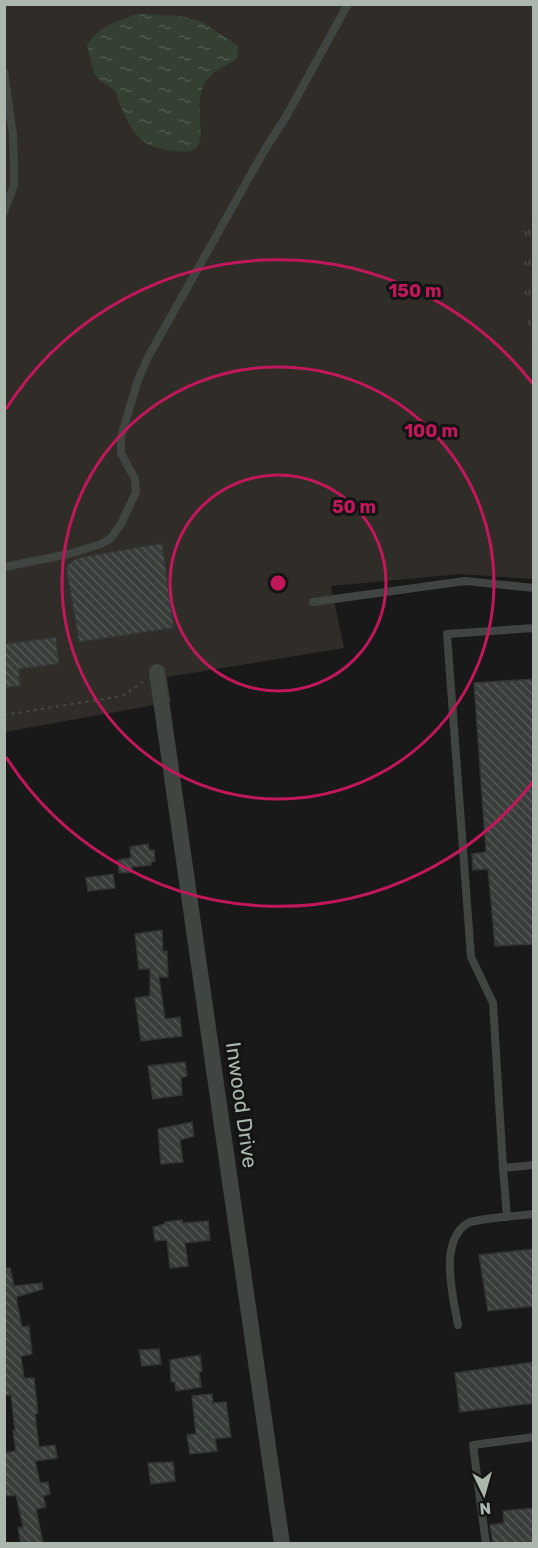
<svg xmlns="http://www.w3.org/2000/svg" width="538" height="1548" font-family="Rubik,sans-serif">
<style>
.green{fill:#302d28}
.park{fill:url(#park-tufts)}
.water{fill:url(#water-ripples)}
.building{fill:url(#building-back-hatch);stroke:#323533;stroke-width:1.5}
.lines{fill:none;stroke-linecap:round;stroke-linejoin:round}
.path{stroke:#434a44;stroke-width:2;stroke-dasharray:3 4.5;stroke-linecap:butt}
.service{stroke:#404541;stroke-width:8}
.minor{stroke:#404541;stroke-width:16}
.ring{fill:none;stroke:#c2185b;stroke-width:3}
.labels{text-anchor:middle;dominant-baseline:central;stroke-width:6;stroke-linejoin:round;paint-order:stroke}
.street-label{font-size:21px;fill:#abb7ad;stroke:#131413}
.centre{fill:#c2185b;stroke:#131413;stroke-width:3}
.ring-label{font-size:18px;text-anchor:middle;font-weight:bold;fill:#c2185b;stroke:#131413;stroke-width:6;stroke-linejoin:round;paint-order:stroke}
</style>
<defs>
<pattern id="park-tufts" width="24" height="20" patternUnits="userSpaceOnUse" patternTransform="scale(1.5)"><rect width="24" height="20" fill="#302d28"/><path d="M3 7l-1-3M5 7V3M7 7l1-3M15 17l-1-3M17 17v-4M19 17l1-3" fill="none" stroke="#4b4944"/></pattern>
<pattern id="water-ripples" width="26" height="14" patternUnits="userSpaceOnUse" patternTransform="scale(1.5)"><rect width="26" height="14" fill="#344132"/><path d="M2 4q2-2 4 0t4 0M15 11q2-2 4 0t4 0" fill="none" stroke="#4f5a4d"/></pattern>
<pattern id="building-back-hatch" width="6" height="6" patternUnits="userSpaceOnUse" patternTransform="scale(1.5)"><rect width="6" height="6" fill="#3a3e3b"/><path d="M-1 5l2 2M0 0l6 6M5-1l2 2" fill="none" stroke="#545855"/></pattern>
</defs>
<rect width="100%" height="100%" fill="#181918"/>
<!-- green -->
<polygon class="green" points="5,5 533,5 533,222 516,225 534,380 533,579 460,574 331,586 344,648 167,677 171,702 5,732"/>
<!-- park -->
<polygon class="park" points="533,222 534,222 533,380 516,225"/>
<!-- water -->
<path class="water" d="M137,14l44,2 21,6 36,24 -1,12c-8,7 -20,10 -27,18 -21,21 -2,59 -13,71 -5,6 -14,5 -21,4 -9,-1 -20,-2 -28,-7 -18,-10 -27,-36 -33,-54l-16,-10 -5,-7 -7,-28c15,-21 28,-22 50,-31z"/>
<!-- building -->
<g class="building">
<polygon points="162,543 174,628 79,642 66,567 75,559 82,557"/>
<polygon points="56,637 59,664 19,669 20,686 4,688 4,644"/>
<polygon points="534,679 534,944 495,946 488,869 473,870 472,854 486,852 474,683"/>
<polygon points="148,844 149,850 154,850 155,861 151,862 151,865 132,867 132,872 119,873 118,860 131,858 130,847"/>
<polygon points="113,874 115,888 88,891 86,878"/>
<polygon points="162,930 163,952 167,951 168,977 159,977 165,1019 180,1017 182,1036 141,1041 135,998 150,996 150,969 139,969 135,934"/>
<polygon points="185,1062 187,1076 181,1078 182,1095 153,1099 148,1066"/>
<polygon points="192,1122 194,1136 180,1140 183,1162 161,1164 158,1129"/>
<polygon points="182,1220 183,1223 208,1221 210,1240 185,1243 188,1266 170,1268 167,1240 155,1241 153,1227 165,1224 165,1222"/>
<polygon points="534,1249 534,1306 488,1311 479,1255"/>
<polygon points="4,1268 10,1268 14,1286 42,1283 43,1289 16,1297 22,1327 29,1326 32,1354 21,1356 24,1378 34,1378 38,1413 35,1414 39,1447 55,1445 57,1458 35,1461 40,1483 48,1482 50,1494 43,1496 46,1507 36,1509 43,1544 21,1544 18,1528 23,1527 16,1495 7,1496 4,1487 4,1453 16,1451 13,1431 15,1430 11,1395 4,1395"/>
<polygon points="159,1349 161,1364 142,1366 139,1350"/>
<polygon points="200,1355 202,1371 199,1372 201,1387 176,1391 175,1382 171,1382 170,1360"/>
<polygon points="534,1362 534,1403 460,1412 455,1373"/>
<polygon points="212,1394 213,1403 226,1402 231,1437 215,1439 217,1451 190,1454 187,1435 196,1434 192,1396"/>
<polygon points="173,1462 175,1481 151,1484 148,1463"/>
<polygon points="534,1508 534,1544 493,1544 490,1525 504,1523 503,1511"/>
</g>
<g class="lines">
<!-- path -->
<polyline class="path" points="4,715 122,696 143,682"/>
<!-- service -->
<g class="service">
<polyline points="4,72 13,135 14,169 14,185 4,212"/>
<polyline points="4,567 69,554 101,544 111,538 121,524 136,492 135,479 121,453 121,437 137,383 147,359 264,151 287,115 348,4"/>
<polyline points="313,602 465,581 534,588"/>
<polyline points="534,628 447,634 471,957 493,1003 503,1168 534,1165"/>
<polyline points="503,1168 507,1217"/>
<path d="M458,1325c-5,-29 -20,-84 10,-102 10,-5 52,-7 66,-9"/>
<polyline points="486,1544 473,1445 534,1437"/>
</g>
<!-- minor -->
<polyline class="minor" points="157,672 282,1544"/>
</g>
<!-- distance rings -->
<g class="ring">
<circle cx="278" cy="583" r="108"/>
<circle cx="278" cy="583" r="216"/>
<path d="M533 782A323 323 0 0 1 6 757M6 409A323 323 0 0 1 533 384"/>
</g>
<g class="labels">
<!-- street labels -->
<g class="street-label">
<text transform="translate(242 1105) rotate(82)">Inwood Drive</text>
</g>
</g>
<circle cx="278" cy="583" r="9" class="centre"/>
<g class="ring-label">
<text x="415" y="297">150 m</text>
<text x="431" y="437">100 m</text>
<text x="354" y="513">50 m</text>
</g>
<!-- border -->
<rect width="538" height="1548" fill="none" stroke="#abb7ad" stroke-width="12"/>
<!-- north arrow -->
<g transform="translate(484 1494) rotate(175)" stroke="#131413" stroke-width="4.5" paint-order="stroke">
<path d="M0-4.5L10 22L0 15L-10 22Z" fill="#abb7ad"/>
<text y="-9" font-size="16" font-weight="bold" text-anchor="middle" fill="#abb7ad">N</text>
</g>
</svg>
